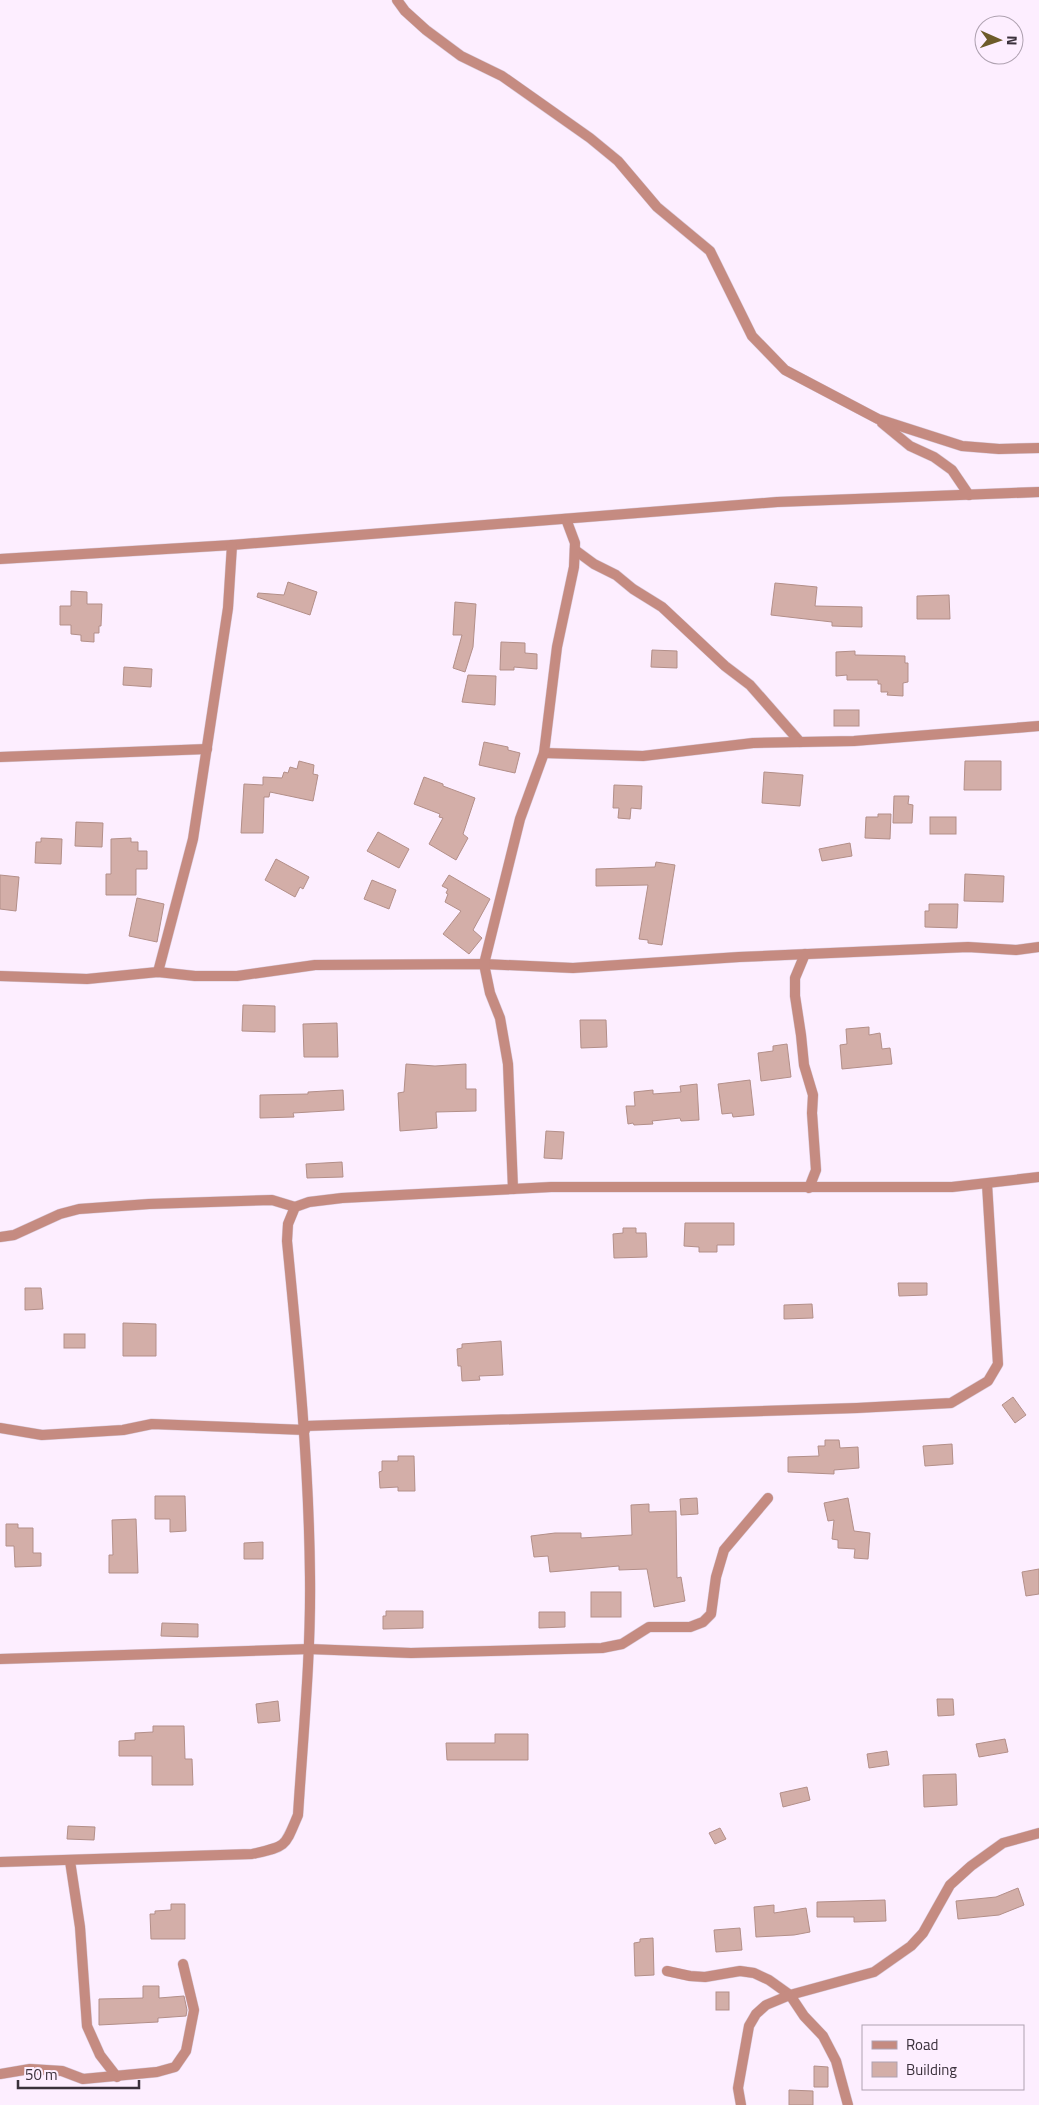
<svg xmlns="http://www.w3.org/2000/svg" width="1039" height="2105" font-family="'Titillium Web',sans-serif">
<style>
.building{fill:#d3aea8;stroke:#b38f89}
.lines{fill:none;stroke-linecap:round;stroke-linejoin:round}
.minor-casing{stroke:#daccdc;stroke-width:11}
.minor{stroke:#c58b81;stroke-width:10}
</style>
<rect width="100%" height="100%" fill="#fdeeff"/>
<!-- building -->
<g class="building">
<polygon points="288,582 317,592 310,615 257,597 258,593 284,595"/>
<polygon points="775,583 817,587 815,606 862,607 862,627 832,626 832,622 771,615"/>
<polygon points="71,591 87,592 87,604 102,604 101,626 99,626 99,633 94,633 94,642 81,641 81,635 71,634 71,625 60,625 60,606 71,606"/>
<polygon points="949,595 950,619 917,619 917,596"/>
<polygon points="455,602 476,604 473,647 465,672 453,668 462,635 453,635"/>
<polygon points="501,642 525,643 525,653 537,654 537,669 514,667 514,670 500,670"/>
<polygon points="652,650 677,651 677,668 651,667"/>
<polygon points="855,651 855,655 905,656 905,663 908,663 908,682 903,683 903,696 887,695 888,692 881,692 881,684 878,684 878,680 847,680 847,675 836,676 836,652"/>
<polygon points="124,667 152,669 151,687 123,685"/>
<polygon points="468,675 496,676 495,705 462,702"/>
<rect x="834" y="710" width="25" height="16"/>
<polygon points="484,742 508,747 508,750 520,753 515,773 479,765"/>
<polygon points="299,761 314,765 313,774 318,775 313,801 270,792 269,797 264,797 263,833 241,833 244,784 263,785 263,777 282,778 284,772 288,773 290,767 297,769"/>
<polygon points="965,761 1001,761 1001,790 964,790"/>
<polygon points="764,772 803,775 800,806 762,803"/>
<polygon points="424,777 443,784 443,786 475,798 463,834 468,838 456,860 429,844 443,818 439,817 440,814 414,804"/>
<polygon points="614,785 642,786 641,809 631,808 630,819 618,818 619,808 613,808"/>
<polygon points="894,796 909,796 908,804 913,805 912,823 893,823"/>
<polygon points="878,814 891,814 890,839 865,838 866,817 878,817"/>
<rect x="930" y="817" width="26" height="17"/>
<polygon points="76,822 103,823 102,847 75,846"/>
<polygon points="378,832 409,849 399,868 367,851"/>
<polygon points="41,838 62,839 61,864 35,863 36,842 41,842"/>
<polygon points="131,838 131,842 138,842 138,851 147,851 147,869 136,869 136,895 106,895 106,874 111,874 111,839"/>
<polygon points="850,843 852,856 822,861 819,849"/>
<polygon points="276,859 309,877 303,889 300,887 295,897 265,880"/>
<polygon points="656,862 675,865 662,945 648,943 648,940 639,939 648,885 596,886 596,869 655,867"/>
<polygon points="965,874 1004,876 1003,902 964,901"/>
<polygon points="0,875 19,877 16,911 0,909"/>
<polygon points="449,875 490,899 473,930 482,938 469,954 443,934 461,911 445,902 448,894 446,893 448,889 442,886"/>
<polygon points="372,880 396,890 389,909 364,899"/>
<polygon points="137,898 164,904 157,942 129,936"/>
<polygon points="929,904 958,904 957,928 925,927 925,911 929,911"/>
<polygon points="243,1005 275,1006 275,1032 242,1031"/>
<polygon points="580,1020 606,1020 607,1047 581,1048"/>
<polygon points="337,1023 338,1057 304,1057 303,1024"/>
<polygon points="869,1027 869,1035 880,1033 882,1049 890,1048 892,1064 842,1069 840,1045 847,1044 846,1029"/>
<polygon points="787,1044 791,1077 761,1081 758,1053 773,1051 773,1046"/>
<polygon points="406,1064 435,1066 466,1064 466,1089 476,1089 476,1111 436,1112 437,1128 400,1131 398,1093 404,1092"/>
<polygon points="750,1080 754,1115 733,1117 732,1113 722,1114 718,1084"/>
<polygon points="697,1084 699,1120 681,1121 680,1118 652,1121 653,1124 634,1125 633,1123 628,1124 626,1106 635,1106 634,1092 653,1090 653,1094 681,1092 680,1086"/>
<polygon points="343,1090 344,1110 293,1113 294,1117 260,1118 260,1095 308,1094 308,1092"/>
<polygon points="546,1131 564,1132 562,1159 544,1158"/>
<polygon points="342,1162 343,1177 307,1178 306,1164"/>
<polygon points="685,1223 734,1223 734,1245 717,1245 717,1252 699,1252 699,1247 684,1246"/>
<polygon points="623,1228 636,1228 636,1233 646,1233 647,1257 614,1258 613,1234 623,1233"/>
<polygon points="898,1283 927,1283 927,1295 899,1296"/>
<polygon points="25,1288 41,1288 43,1309 25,1310"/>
<polygon points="812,1304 813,1318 784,1319 784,1305"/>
<polygon points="123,1323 156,1324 156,1356 123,1356"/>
<rect x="64" y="1334" width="21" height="14"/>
<polygon points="501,1341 503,1375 479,1376 480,1380 462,1381 461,1366 458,1366 457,1349 462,1348 462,1344"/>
<polygon points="1013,1397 1026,1415 1015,1423 1002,1405"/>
<polygon points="825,1440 839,1440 840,1448 858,1447 859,1468 834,1470 834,1474 788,1472 788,1457 819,1456 818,1446 825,1446"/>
<polygon points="952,1444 953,1464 925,1466 923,1446"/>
<polygon points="398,1456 414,1456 415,1491 398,1491 398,1487 380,1488 379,1472 382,1471 382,1461 398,1461"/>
<polygon points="155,1496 185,1496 186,1531 170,1532 170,1519 155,1519"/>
<polygon points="697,1498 698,1514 681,1515 680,1499"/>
<polygon points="848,1498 854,1531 870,1533 868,1559 854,1558 855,1549 838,1548 838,1540 832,1539 834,1520 828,1521 824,1503"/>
<polygon points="649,1504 649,1512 676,1511 677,1578 681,1577 685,1601 654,1607 647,1569 619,1570 619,1566 550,1572 548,1556 534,1557 531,1536 555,1533 581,1533 581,1538 632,1535 631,1505"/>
<polygon points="136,1519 138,1573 109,1573 109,1555 113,1555 112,1520"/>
<polygon points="6,1524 18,1524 18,1528 33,1528 33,1553 41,1553 41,1566 15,1567 14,1546 6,1546"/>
<polygon points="263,1542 263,1559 244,1559 244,1543"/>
<polygon points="1039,1569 1039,1594 1026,1596 1022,1572"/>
<rect x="591" y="1592" width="30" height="25"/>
<polygon points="386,1611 423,1611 423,1628 383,1629 383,1616 386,1616"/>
<polygon points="539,1612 565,1612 565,1627 539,1628"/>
<polygon points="162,1623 198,1624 198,1637 161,1636"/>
<polygon points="937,1699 953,1699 954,1715 938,1716"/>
<polygon points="278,1701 280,1721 258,1723 256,1704"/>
<polygon points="153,1726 184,1726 185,1759 192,1759 193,1785 152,1785 152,1756 119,1756 119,1741 135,1740 135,1733 153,1732"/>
<polygon points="495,1734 528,1734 528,1760 447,1760 446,1743 495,1743"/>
<polygon points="1005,1739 1008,1752 979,1757 976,1744"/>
<polygon points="887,1751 889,1765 869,1768 867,1754"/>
<polygon points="956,1774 957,1805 924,1807 923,1775"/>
<polygon points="807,1787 810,1800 783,1807 780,1793"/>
<polygon points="68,1826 95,1827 94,1840 67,1839"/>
<polygon points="720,1828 726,1839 715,1844 709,1833"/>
<polygon points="1018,1888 1024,1905 999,1915 958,1919 956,1901 996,1897"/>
<polygon points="885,1900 886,1921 854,1922 854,1917 817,1917 817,1902"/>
<polygon points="171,1904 185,1904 185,1939 151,1939 150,1914 155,1914 155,1911 171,1910"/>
<polygon points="774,1905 774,1913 806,1908 810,1932 794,1935 756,1937 754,1907"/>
<polygon points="740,1928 742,1950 716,1952 714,1930"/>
<polygon points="653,1938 654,1975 635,1976 634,1943 640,1942 640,1939"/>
<polygon points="143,1986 159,1986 159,1998 184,1996 187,2010 186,2016 158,2018 158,2022 99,2025 99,1999 143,1998"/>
<rect x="716" y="1992" width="13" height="18"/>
<polygon points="814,2066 828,2067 828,2087 814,2087"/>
<polygon points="789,2090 813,2091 813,2105 789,2105"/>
</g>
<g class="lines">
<!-- minor casing -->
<g class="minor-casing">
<g id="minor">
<polyline points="397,0 405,11 426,30 461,56 502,76 590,138 618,161 657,207 710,251 752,336 785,370 878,419 962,446 999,449 1039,448"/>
<polyline points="882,423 910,446 934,457 952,470 969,495"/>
<polyline points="575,550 594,564 616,575 633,589 662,607 725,666 750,685 800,742"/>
<polyline points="0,559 232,545 777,502 1039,492"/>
<polyline points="544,753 643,756 753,743 854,741 1039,726"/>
<polyline points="0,757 207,749"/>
<polyline points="805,954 795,978 795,996 801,1035 804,1065 813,1095 812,1113 816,1170 809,1188"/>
<polyline points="158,972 193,839 228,608 232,545"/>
<polyline points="0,976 87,979 158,972 195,976 237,976 315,965 484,964 573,968 739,957 968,947 1016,950 1039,947"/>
<polyline points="513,1189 508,1064 500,1018 490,993 484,964 520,819 544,753 557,647 574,567 575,543 566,519"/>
<polyline points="0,1237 14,1235 60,1214 79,1209 149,1204 272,1200 295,1207"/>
<polyline points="305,1426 857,1408 951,1403 988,1381 998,1364 987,1184"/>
<polyline points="0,1428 42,1435 123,1430 152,1424 305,1430"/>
<polyline points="0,1659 309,1649 411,1653 602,1648 622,1644 649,1627 690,1627 703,1622 711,1614 716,1577 724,1550 768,1498"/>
<polyline points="70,1861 80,1927 87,2026 100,2055 117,2077"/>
<path d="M0,1862l252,-8c35,-8 32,-6 46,-39 5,-79 13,-159 12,-238 -1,-113 -12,-224 -23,-336l1,-17 7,-17 14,-5 33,-4 209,-11h401l87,-10"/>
<polyline points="667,1971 690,1976 705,1977 740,1971 754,1973 769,1980 790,1995 804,2016 823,2036 836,2061 848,2105"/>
<polyline points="0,2074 30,2069 62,2071 83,2079 157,2072 175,2067 186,2051 194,2010 183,1964"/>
<polyline points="741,2105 738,2088 749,2026 756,2014 766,2005 790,1995 874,1972 911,1946 923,1933 950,1885 971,1866 1003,1843 1039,1833"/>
</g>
</g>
<!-- minor -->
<use href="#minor" class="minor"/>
</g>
<!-- legend -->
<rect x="862" y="2025" width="162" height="65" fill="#fdeeff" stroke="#afa2b1"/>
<rect x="872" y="2041" width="25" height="8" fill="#c58b81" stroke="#afa2b1"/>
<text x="906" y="2050" font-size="15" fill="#3a303b">Road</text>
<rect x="872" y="2062" width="25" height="15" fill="#d3aea8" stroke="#afa2b1"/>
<text x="906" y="2075" font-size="15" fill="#3a303b">Building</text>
<!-- north arrow -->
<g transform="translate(999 40) rotate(92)"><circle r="24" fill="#fdeeff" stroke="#afa2b1"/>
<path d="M0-4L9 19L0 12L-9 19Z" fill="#6d5b29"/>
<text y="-8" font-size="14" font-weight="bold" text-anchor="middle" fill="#3a303b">N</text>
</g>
<!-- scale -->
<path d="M18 2080v8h121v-8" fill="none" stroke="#3a303b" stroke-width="2.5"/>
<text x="25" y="2080" font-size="15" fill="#3a303b" stroke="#fdeeff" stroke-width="4" paint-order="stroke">50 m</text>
</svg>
